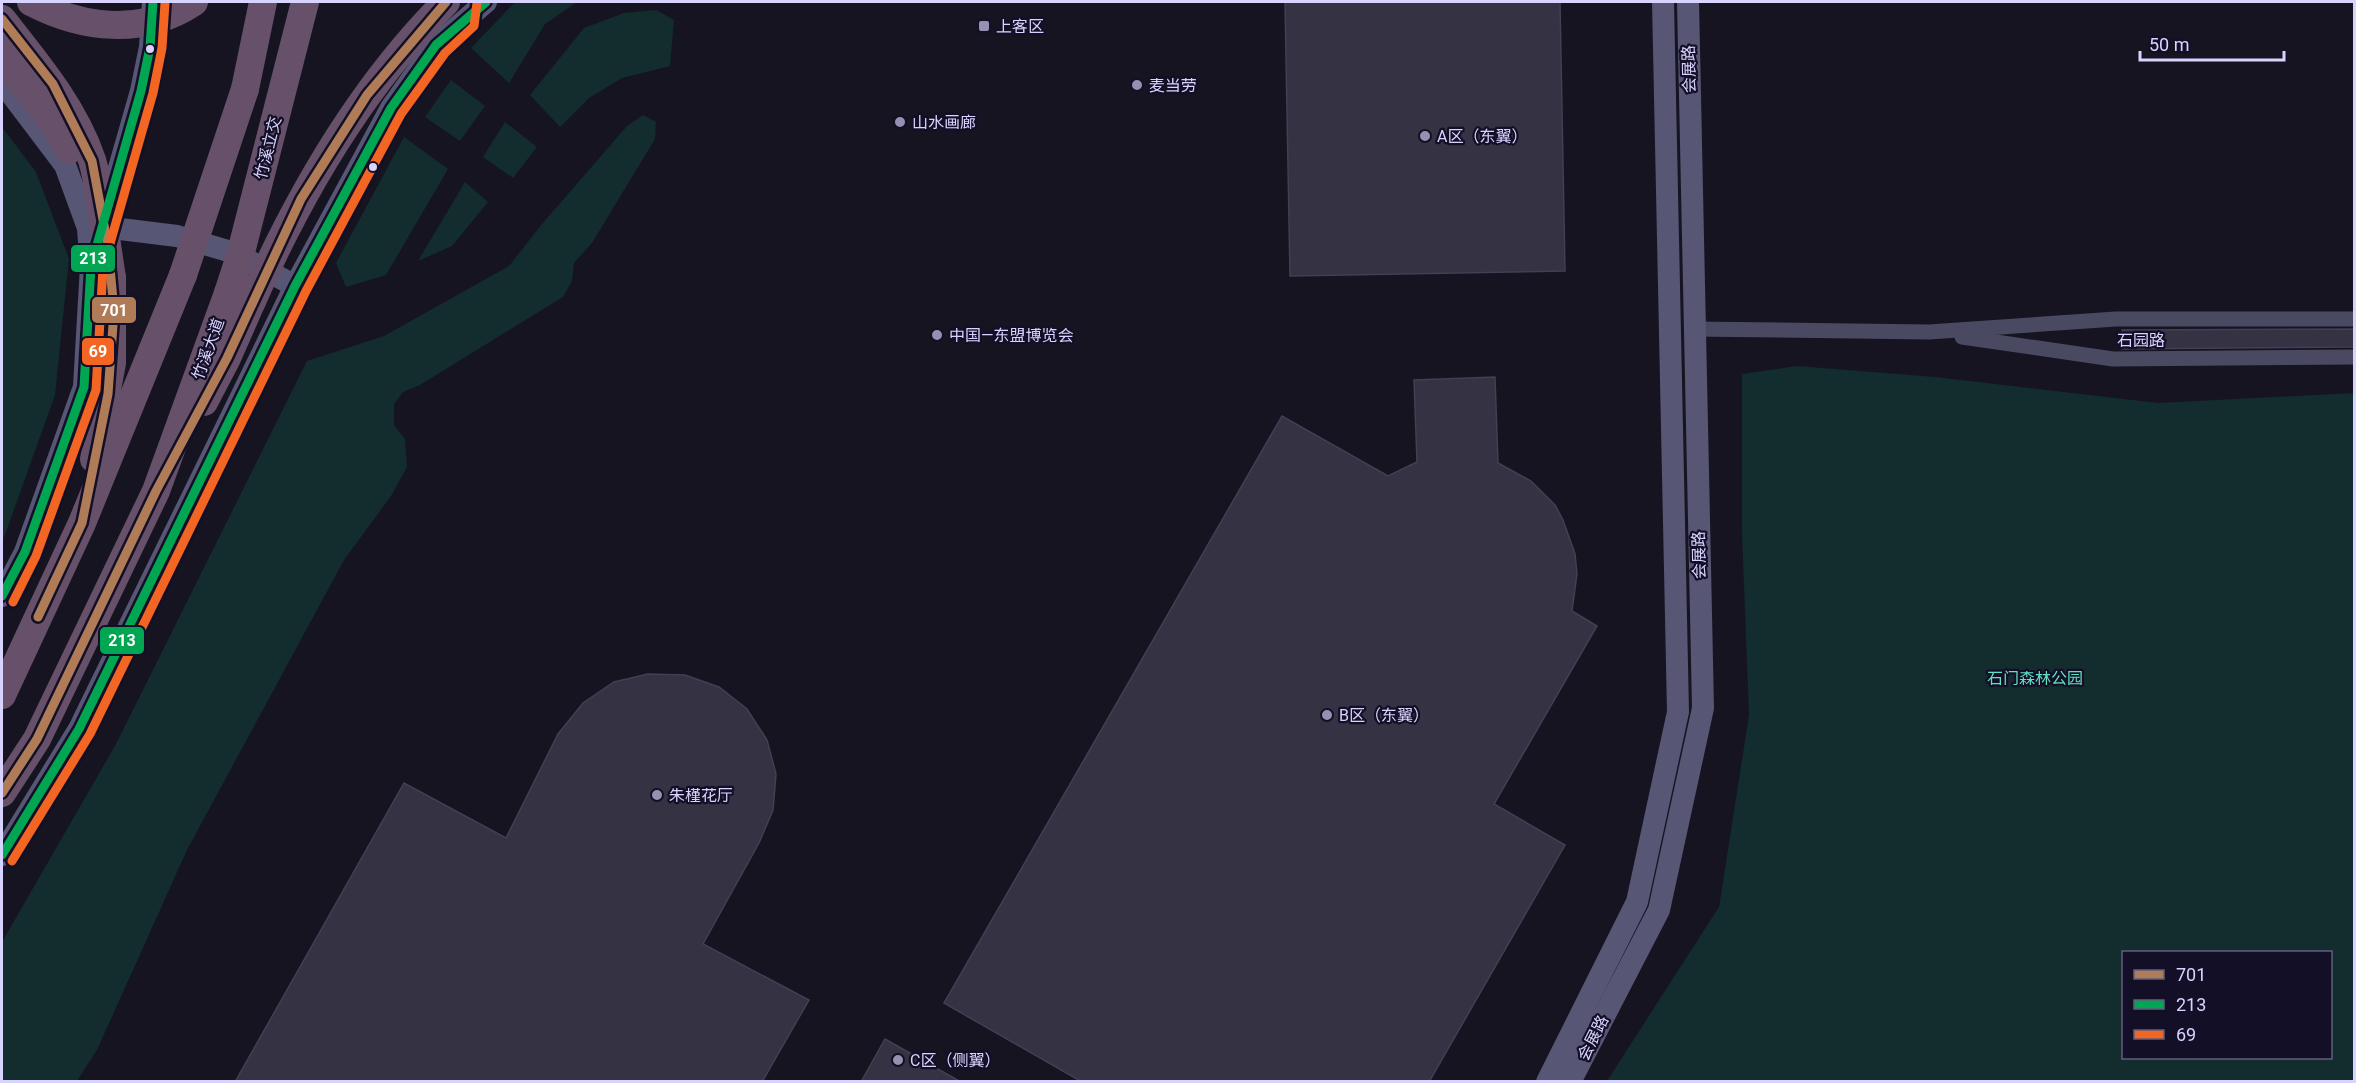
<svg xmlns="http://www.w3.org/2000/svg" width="2356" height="1083" font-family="Roboto,'Noto Sans SC',sans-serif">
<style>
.green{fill:#132c2d;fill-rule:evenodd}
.building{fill:#343243;stroke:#433f54;stroke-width:1.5}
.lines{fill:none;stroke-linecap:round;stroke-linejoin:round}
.street{stroke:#4a4962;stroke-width:15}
.secondary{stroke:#575674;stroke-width:22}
.highway{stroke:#67516a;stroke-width:28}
.highway-bridge{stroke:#67516a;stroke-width:28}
.bus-1-casing{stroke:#130f26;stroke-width:14}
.bus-2-casing{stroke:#130f26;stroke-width:14}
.bus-3-casing{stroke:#130f26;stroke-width:14}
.bus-1{stroke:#b07c57;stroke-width:9}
.bus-2{stroke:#00a651;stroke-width:9}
.bus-3{stroke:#f26522;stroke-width:9}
.poi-dot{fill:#9591b1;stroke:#130f26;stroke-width:2}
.bus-dot{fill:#d9d4ff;stroke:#130f26;stroke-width:2}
.labels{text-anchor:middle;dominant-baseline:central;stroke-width:4.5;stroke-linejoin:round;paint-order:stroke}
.poi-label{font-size:16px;fill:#d9d4ff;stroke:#130f26;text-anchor:start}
.street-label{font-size:16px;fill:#d9d4ff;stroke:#130f26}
.park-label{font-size:16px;fill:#5fe0c0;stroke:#130f26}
.line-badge{stroke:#130f26;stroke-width:2}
.badge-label{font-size:16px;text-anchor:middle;font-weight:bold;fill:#fff}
</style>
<rect width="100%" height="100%" fill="#161421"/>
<!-- green -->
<g class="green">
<polygon points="515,2 577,2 545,24 509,83 471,48"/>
<polygon points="656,10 674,20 670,66 622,78 589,98 560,127 530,95 584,28 624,13"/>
<polygon points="451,80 485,106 460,141 425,117"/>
<polygon points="643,115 656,122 655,139 592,243 574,263 572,281 563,297 420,385 403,392 394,404 394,425 405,439 407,467 391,496 344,560 187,850 97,1050 77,1081 2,1081 2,942 116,744 307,361 384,336 509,266 542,224 627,126"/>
<polygon points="505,122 537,147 513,178 483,157"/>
<polygon points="2,127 36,172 69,259 55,395 2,543"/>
<polygon points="404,137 448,169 386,275 346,287 336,263"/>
<polygon points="465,182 488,202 452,246 418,261"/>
<path d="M1797,366l138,11 223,26 196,-10v688h-747l112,-174 30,-192 -7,-182v-159zM2124,952h206v106h-206z"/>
</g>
<!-- building -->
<g class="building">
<polygon points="1285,2 1560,2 1565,271 1290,276"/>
<polygon points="2355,329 2355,347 2122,349 2122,330"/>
<polygon points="1495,377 1498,463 1531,481 1555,505 1563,520 1575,554 1577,574 1572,611 1597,626 1494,804 1565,845 1429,1082 1082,1082 944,1003 1282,416 1388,476 1417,462 1414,380"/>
<polygon points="648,674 685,675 719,687 747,709 767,740 776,774 773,810 759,843 703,944 809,1000 762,1082 235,1082 404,783 506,838 558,734 583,703 614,682"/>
<polygon points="885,1039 961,1082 861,1082"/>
</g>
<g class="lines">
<!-- street -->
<g class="street">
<polyline points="1693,329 1929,332 2116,319 2354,319"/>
<polyline points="1962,337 2113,359 2354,357"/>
</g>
<!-- secondary -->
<g class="secondary">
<polyline points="2,82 65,165 88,228 90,256"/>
<polyline points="104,227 177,236 235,253 295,286"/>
<polyline points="2,596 25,552 84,387 91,266 141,91 150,47 153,2"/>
<polyline points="2,855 79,729 295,286 391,108 436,45 486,2"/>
<polyline points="1547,1082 1637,902 1678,712 1663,2"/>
<polyline points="1570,1082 1659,910 1703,708 1688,2"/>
</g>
<!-- highway -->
<g class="highway">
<path d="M2,19c34,43 72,88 90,141 5,16 7,34 10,51"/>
<polyline points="2,57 53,123 69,150"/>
<polyline points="245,89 263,2"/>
<polyline points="204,402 227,358 252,301"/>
<polyline points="94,459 112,363 112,278"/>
<polyline points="2,695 82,523 183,275"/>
<polyline points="2,793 37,739 156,491 228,293"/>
</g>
<!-- highway-bridge -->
<g class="highway-bridge">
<path d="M31,2c52,27 112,34 163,0"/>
<polyline points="102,211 112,278"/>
<polyline points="183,275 245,89"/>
<polyline points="228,293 240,256 305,2"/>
<path d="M252,301c48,-109 109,-214 194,-299"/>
</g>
<!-- bus-1 casing -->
<g class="bus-1-casing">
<g id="bus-1">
<polyline points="2,19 53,84 92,161 108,246 114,311 108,394 82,523 38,617"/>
<polyline points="2,793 37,739 156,491 227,358 301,199 367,95 446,2"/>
</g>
</g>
<!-- bus-2 casing -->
<g class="bus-2-casing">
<g id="bus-2">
<polyline points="2,596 25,552 84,387 91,266 141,91 150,47 153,2"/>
<polyline points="2,855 79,729 295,286 391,108 436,45 486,2"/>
</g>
</g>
<!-- bus-3 casing -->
<g class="bus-3-casing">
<g id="bus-3">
<polyline points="13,602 36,556 96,390 103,268 153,93 162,48 165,3"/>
<polyline points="12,861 90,734 306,291 401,114 445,53 474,26 477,3"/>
</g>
</g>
<!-- bus-1 -->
<use href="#bus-1" class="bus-1"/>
<!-- bus-2 -->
<use href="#bus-2" class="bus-2"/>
<!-- bus-3 -->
<use href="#bus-3" class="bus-3"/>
</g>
<!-- markers -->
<g class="poi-dot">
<rect x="978" y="20" width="12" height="12" rx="3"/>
<circle cx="1137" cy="85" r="6"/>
<circle cx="900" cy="122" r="6"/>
<circle cx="1425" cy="136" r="6"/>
<circle cx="937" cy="335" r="6"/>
<circle cx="1327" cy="715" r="6"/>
<circle cx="657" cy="795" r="6"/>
<circle cx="898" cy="1060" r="6"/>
</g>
<g class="bus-dot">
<circle cx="150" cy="49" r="5"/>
<circle cx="373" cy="167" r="5"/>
</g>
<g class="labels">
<!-- poi labels -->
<g class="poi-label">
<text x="996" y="26">上客区</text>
<text x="1149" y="85">麦当劳</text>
<text x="912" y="122">山水画廊</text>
<text x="1437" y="136">A区（东翼）</text>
<text x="949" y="335">中国—东盟博览会</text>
<text x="1339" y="715">B区（东翼）</text>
<text x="669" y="795">朱槿花厅</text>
<text x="910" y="1060">C区（侧翼）</text>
</g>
<!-- street labels -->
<g class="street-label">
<text transform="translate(1689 69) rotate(-91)">会展路</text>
<text transform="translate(268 148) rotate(-76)">竹溪立交</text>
<text x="2141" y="340">石园路</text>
<text transform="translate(208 349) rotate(-70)">竹溪大道</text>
<text transform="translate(1699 555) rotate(-91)">会展路</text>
<text transform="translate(1593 1038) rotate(-63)">会展路</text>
</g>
<!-- park labels -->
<g class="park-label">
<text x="2035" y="678">石门森林公园</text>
</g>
</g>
<g class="line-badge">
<rect x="70" y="244" width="46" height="29" rx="6" fill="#00a651"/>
<rect x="91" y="296" width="46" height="28" rx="6" fill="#b07c57"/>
<rect x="81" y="337" width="34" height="29" rx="6" fill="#f26522"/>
<rect x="99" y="626" width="46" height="29" rx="6" fill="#00a651"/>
</g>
<g class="badge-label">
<text x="93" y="264">213</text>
<text x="114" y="316">701</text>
<text x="98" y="357">69</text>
<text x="122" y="646">213</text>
</g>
<!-- border -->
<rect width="2356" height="1083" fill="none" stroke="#d9d4ff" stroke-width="6"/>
<!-- legend -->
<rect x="2122" y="951" width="210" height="108" fill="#130f26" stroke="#625e7d" stroke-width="1.5"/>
<rect x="2134" y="970" width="30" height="9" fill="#b07c57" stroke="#625e7d" stroke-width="1.5"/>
<text x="2176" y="981" font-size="18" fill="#d9d4ff">701</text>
<rect x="2134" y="1000" width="30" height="9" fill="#00a651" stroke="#625e7d" stroke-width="1.5"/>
<text x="2176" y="1011" font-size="18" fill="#d9d4ff">213</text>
<rect x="2134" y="1030" width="30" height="9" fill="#f26522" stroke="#625e7d" stroke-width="1.5"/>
<text x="2176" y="1041" font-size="18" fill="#d9d4ff">69</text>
<!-- scale -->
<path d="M2140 51v9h144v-9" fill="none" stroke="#d9d4ff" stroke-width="3"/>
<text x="2149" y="51" font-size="18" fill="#d9d4ff" stroke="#130f26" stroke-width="4.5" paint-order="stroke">50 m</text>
</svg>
